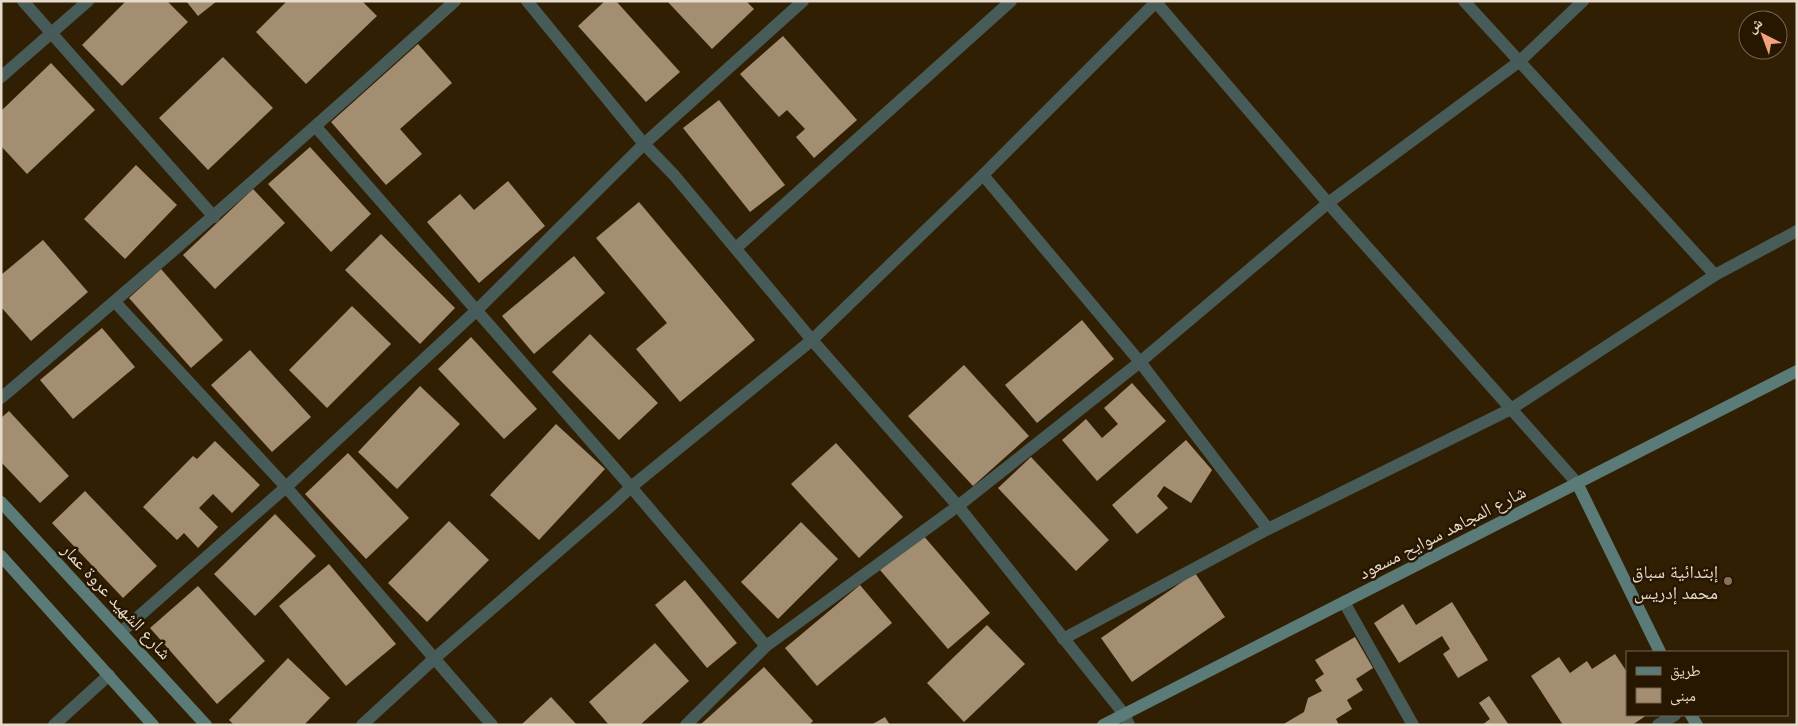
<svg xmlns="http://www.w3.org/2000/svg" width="1798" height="726" font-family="Poppins,'Noto Naskh Arabic',sans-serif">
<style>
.building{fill:#a48e71}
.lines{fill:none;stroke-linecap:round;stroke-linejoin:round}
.street{stroke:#475b59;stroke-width:12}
.secondary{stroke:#5a7b77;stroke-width:12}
.education-dot{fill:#8d6e63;stroke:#271600;stroke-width:2}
.labels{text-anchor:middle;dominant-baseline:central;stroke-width:5;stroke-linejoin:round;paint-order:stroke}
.street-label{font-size:18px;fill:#e6dbcb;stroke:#271600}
.poi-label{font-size:18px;fill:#e6dbcb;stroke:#271600;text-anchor:end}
</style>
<rect width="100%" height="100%" fill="#311f04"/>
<!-- building -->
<g class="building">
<polygon points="126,1 167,1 188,22 122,86 82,45"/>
<polygon points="186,1 217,1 198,16"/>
<polygon points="287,1 362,1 377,16 306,84 256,32"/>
<polygon points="605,1 616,1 680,72 646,102 578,26"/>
<polygon points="667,1 746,1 754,9 712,49"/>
<polygon points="783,36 857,120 814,158 796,137 805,129 787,110 779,117 740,74"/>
<polygon points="418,44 452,83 400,129 422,154 386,185 331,122"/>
<polygon points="223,57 273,108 208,170 159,118"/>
<polygon points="51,63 95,110 27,174 1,146 1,111"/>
<polygon points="719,100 785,185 750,212 683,128"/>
<polygon points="310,147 371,214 331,252 268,184"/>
<polygon points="136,165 177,205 125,259 84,219"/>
<polygon points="508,181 545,226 479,283 427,222 460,194 474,210"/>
<polygon points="253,189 285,223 215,289 183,255"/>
<polygon points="639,202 755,340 680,402 636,349 667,323 596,238"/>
<polygon points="381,234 455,308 420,344 345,270"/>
<polygon points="43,240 88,292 31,341 1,307 1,275"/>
<polygon points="574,256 605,293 534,354 502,316"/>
<polygon points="161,269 223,340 191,368 129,298"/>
<polygon points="352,306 391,344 327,408 289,370"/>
<polygon points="1082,320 1114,359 1037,423 1005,385"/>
<polygon points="102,328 135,367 73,419 40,380"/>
<polygon points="590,334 658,403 619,440 552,372"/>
<polygon points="471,337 537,409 504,439 438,369"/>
<polygon points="250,350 311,417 272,452 211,385"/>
<polygon points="964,365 1029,436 973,486 908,416"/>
<polygon points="1132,383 1166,421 1097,481 1062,440 1086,419 1102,438 1118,424 1104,408"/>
<polygon points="420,386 460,424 397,489 358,452"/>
<polygon points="9,411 69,476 40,503 1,462 1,418"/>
<polygon points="556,424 605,469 539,540 490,495"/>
<polygon points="1186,440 1212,470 1191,503 1164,486 1157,496 1168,508 1137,534 1112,505"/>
<polygon points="215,441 260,485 232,513 213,494 199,508 218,527 198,548 184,533 177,540 143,507 193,456 197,459"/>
<polygon points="836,443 903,517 859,558 791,484"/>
<polygon points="348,453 409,518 366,559 305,494"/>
<polygon points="1031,457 1109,540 1076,571 998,488"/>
<polygon points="85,491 157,566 123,598 52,523"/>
<polygon points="275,514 316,556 255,616 214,574"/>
<polygon points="449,521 489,560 427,622 388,583"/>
<polygon points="801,522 838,559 778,619 741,582"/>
<polygon points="922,534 990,613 948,649 880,570"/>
<polygon points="329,564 396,644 346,686 279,606"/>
<polygon points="1195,573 1225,617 1132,682 1101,638"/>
<polygon points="685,580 737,643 707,668 655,605"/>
<polygon points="860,585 892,623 817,686 785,648"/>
<polygon points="198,586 265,661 217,704 150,628"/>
<polygon points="1452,602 1488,660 1458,678 1443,654 1450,649 1442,636 1399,663 1374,623 1403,604 1416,625"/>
<polygon points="987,625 1025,664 964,722 927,683"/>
<polygon points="1355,637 1373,668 1356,679 1363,690 1347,700 1352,709 1336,719 1339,725 1282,725 1304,712 1308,698 1322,691 1315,680 1324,674 1315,660"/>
<polygon points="655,643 689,681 640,725 609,725 589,702"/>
<polygon points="1615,654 1627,672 1627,715 1647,715 1632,725 1563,725 1531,676 1559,657 1570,673 1587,661 1592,669"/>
<polygon points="288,658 330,698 304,725 234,725 229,720"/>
<polygon points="764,667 813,721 809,725 700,725"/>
<polygon points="1489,696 1509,725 1482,725 1490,719 1479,703"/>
<polygon points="551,697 577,725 521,725"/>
<polygon points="885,717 890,725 871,725"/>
</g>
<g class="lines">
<!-- street -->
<g class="street">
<polyline points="23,1 214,217"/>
<polyline points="527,1 644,144 674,175 812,340 958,506 1124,714 1129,725"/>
<polyline points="1155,1 1328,203 1577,483"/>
<polyline points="1464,1 1715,275"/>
<polyline points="1,77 88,1"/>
<polyline points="316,127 631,487 766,646"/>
<polyline points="983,175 1140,362 1268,529"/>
<polyline points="736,248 1011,1"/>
<polyline points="115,302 286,487 492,725"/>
<path d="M1,398c154,-130 305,-262 454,-397"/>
<polyline points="1344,602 1413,725"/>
<polyline points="121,632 286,487 477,310 644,144 803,1"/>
<polyline points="1063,639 1268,529 1511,409 1715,275 1797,231"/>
<polyline points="54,725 109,675"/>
<polyline points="362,725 435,658 613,504 631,487 812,340 983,175 1157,1"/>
<polyline points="686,725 766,646 958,506 1140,362 1328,203 1520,61 1583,1"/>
<polyline points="1658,725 1675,715"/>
</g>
<!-- secondary -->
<g class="secondary">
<polyline points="1577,483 1660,652"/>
<polyline points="1,502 206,725"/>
<polyline points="1,556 153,725"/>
<polyline points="1691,715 1697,725"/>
<polyline points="1103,725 1797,371"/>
</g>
</g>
<!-- markers -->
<circle class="education-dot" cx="1728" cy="581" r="5"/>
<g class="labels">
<!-- street labels -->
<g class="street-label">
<text transform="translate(1442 532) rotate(-27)">شارع المجاهد سوايح مسعود</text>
<text transform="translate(117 601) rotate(47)">شارع الشهيد عروة عمار</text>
</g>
<!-- poi labels -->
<g class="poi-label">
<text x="1718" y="571">إبتدائية سباق<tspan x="1718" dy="21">محمد إدريس</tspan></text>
</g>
</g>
<!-- border -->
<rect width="1798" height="726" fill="none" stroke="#e6dbcb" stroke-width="5"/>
<!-- legend -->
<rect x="1626" y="651" width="162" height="65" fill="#271600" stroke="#736551"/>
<rect x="1636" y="667" width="25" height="8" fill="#5a7b77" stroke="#736551"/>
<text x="1670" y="676" font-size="15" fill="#e6dbcb">طريق</text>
<rect x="1636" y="688" width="25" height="15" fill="#a48e71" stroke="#736551"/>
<text x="1670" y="701" font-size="15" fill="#e6dbcb">مبنى</text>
<!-- north arrow -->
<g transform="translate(1763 35) rotate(318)"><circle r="24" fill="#271600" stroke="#736551"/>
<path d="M0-4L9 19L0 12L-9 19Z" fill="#f1a17b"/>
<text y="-8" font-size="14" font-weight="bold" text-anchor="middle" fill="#e6dbcb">ش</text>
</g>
</svg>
